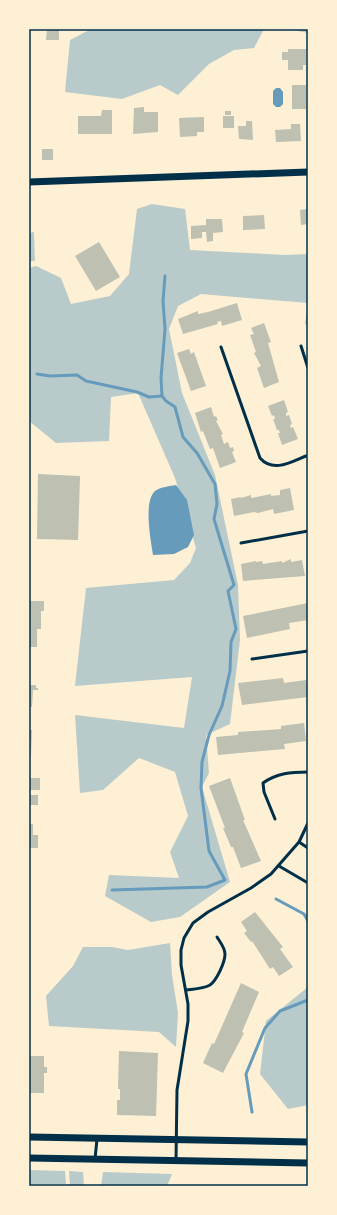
<svg xmlns="http://www.w3.org/2000/svg" width="337" height="1215" font-family="'Playfair Display',serif">
<style>
.green{fill:#b9caca}
.water{fill:#669bbc}
.lines{fill:none;stroke-linecap:round;stroke-linejoin:round}
.stream{stroke:#669bbc;stroke-width:3}
.building{fill:#bec0b2}
.service{stroke:#003049;stroke-width:3}
.tertiary{stroke:#003049;stroke-width:7}
.neatline{fill:none;stroke:#003049;stroke-width:1.5}
</style>
<rect width="100%" height="100%" fill="#fdf0d5"/>
<!-- green -->
<g class="green">
<polygon points="91,29 264,29 254,48 234,50 209,64 178,95 160,85 122,99 65,92 70,40"/>
<polygon points="152,204 185,209 190,250 285,255 308,254 308,303 201,294 178,306 169,329 182,393 215,475 238,585 240,640 230,724 206,735 209,773 202,787 230,882 180,917 151,922 105,896 109,875 179,878 170,852 188,816 175,772 139,758 103,790 80,793 75,715 184,728 192,677 75,686 86,588 174,580 190,563 196,548 175,478 138,393 111,397 109,441 56,443 29,421 29,268 36,266 61,278 71,304 110,296 129,274 137,209"/>
<polygon points="34,232 35,261 29,261 29,233"/>
<polygon points="170,943 172,975 178,1013 176,1047 159,1032 49,1026 46,996 73,966 83,947 112,947 128,950"/>
<polygon points="308,987 308,1105 288,1109 260,1074 266,1021"/>
<polygon points="29,1170 65,1171 66,1184 29,1184"/>
<polygon points="69,1171 83,1172 84,1186 70,1186"/>
<polygon points="103,1172 172,1174 167,1186 101,1186"/>
</g>
<!-- water -->
<g class="water">
<polygon points="276,88 280,88 283,92 283,104 280,107 276,107 273,104 273,91"/>
<path d="M176,485l11,15 7,35 -6,12 -14,7 -21,1c-2,-14 -10,-53 2,-64 5,-4 16,-5 21,-6z"/>
</g>
<g class="lines">
<!-- stream -->
<g class="stream">
<polyline points="37,374 50,376 77,375 86,381 137,392 149,397 162,396"/>
<polyline points="112,890 207,887 225,880 209,851 201,788 202,762 209,735 222,706 230,671 231,642 236,629 228,591 234,585 214,519 217,504 215,484 197,453 183,437 175,407 166,401 162,396 161,378 165,329 163,301 165,276"/>
<polyline points="276,899 304,914 308,921"/>
<polyline points="252,1112 246,1074 265,1028 280,1011 308,1000"/>
</g>
</g>
<!-- building -->
<g class="building">
<polygon points="47,29 59,29 59,40 46,40"/>
<polygon points="308,29 308,33 294,30 295,29"/>
<polygon points="288,49 306,49 306,65 303,65 303,70 288,70 288,60 282,60 282,52 288,52"/>
<rect x="292" y="85" width="14" height="24"/>
<polygon points="144,107 144,112 158,112 158,132 133,134 134,108"/>
<polygon points="102,110 112,110 112,134 78,134 78,116 101,116"/>
<rect x="225" y="111" width="6" height="4"/>
<rect x="223" y="116" width="11" height="12"/>
<polygon points="204,117 204,132 197,132 197,136 180,137 179,118"/>
<polygon points="246,121 252,121 253,140 239,139 238,126 246,126"/>
<polygon points="291,124 300,124 301,141 276,142 275,130 291,129"/>
<rect x="42" y="149" width="11" height="11"/>
<polygon points="308,209 308,224 301,225 300,210"/>
<polygon points="264,215 265,229 243,230 243,216"/>
<polygon points="206,219 222,219 223,232 213,233 213,241 207,242 206,232 202,232 202,238 191,239 191,226 206,225"/>
<polygon points="99,242 120,277 96,291 75,256"/>
<polygon points="237,303 242,320 222,326 221,321 217,322 218,324 183,334 178,319 198,311 198,314 208,312"/>
<polygon points="307,311 308,311 308,325 305,324"/>
<polygon points="264,323 271,342 268,343 279,382 264,388 257,368 261,366 254,353 256,352 250,335 254,334 251,328"/>
<polygon points="189,349 191,354 194,352 206,386 191,391 177,353"/>
<polygon points="284,400 288,412 286,413 286,416 289,415 292,424 290,425 291,428 293,427 298,439 282,445 278,433 280,433 279,430 277,430 273,419 275,419 274,415 272,416 268,406"/>
<polygon points="211,407 214,417 216,416 218,420 216,421 223,434 221,435 224,444 228,442 230,448 233,447 234,451 232,452 236,462 220,468 213,448 210,449 203,431 201,432 195,413"/>
<polygon points="38,474 80,476 78,540 37,539"/>
<polygon points="290,488 294,510 274,514 273,509 258,513 254,512 234,516 231,499 241,497 241,498 251,495 251,498 271,494 271,496 280,495 280,490"/>
<polygon points="291,559 291,562 302,560 305,576 243,581 241,564 256,561 256,562 262,561 263,564 282,561 282,563"/>
<polygon points="29,601 44,601 44,611 41,611 41,629 37,629 37,647 29,647"/>
<polygon points="308,603 308,620 289,623 290,629 247,638 243,616"/>
<polygon points="283,678 284,683 306,680 308,697 242,705 238,683"/>
<polygon points="29,685 36,685 36,688 38,688 38,690 33,690 32,707 29,707"/>
<polygon points="304,723 306,741 284,744 285,749 218,755 216,737 238,735 238,732 281,729 281,726"/>
<polygon points="29,730 32,730 31,755 29,755"/>
<polygon points="29,778 40,778 40,790 31,790 29,792"/>
<polygon points="230,778 245,820 243,820 261,861 241,868 233,847 231,847 223,828 225,828 209,786"/>
<rect x="29" y="795" width="9" height="10"/>
<polygon points="29,824 33,824 33,835 38,835 38,848 29,848"/>
<polygon points="255,912 283,947 280,949 293,967 279,976 273,967 270,969 252,941 251,942 244,933 247,931 241,922"/>
<polygon points="241,983 259,992 242,1032 244,1033 223,1073 203,1063 212,1043 214,1044"/>
<polygon points="119,1051 158,1053 156,1116 117,1115 117,1100 120,1100 120,1089 118,1089"/>
<polygon points="29,1056 44,1056 44,1067 47,1067 47,1073 44,1073 44,1093 29,1093"/>
</g>
<g class="lines">
<!-- service -->
<g class="service">
<polyline points="301,346 308,368"/>
<path d="M221,347l39,111c13,15 31,4 46,-2"/>
<polyline points="241,543 308,531"/>
<polyline points="252,659 308,651"/>
<path d="M275,819l-11,-27 -1,-9c14,-10 28,-11 45,-11"/>
<polyline points="299,842 308,848"/>
<polyline points="279,866 308,883"/>
<path d="M186,990c8,-1 17,-1 24,-5 7,-5 15,-23 15,-31 0,-6 -5,-12 -8,-17"/>
<polyline points="95,1159 97,1139"/>
<polyline points="176,1161 177,1090 188,1021 188,1004 181,965 181,950 184,938 193,923 208,912 251,888 271,874 299,842 308,823"/>
</g>
<!-- tertiary -->
<g class="tertiary">
<polyline points="29,182 308,172"/>
<polyline points="29,1137 308,1142"/>
<polyline points="29,1158 308,1163"/>
</g>
</g>
<!-- border -->
<rect width="337" height="1215" fill="none" stroke="#fdf0d5" stroke-width="60"/>
<rect x="30" y="30" width="277" height="1155" class="neatline"/>
</svg>
